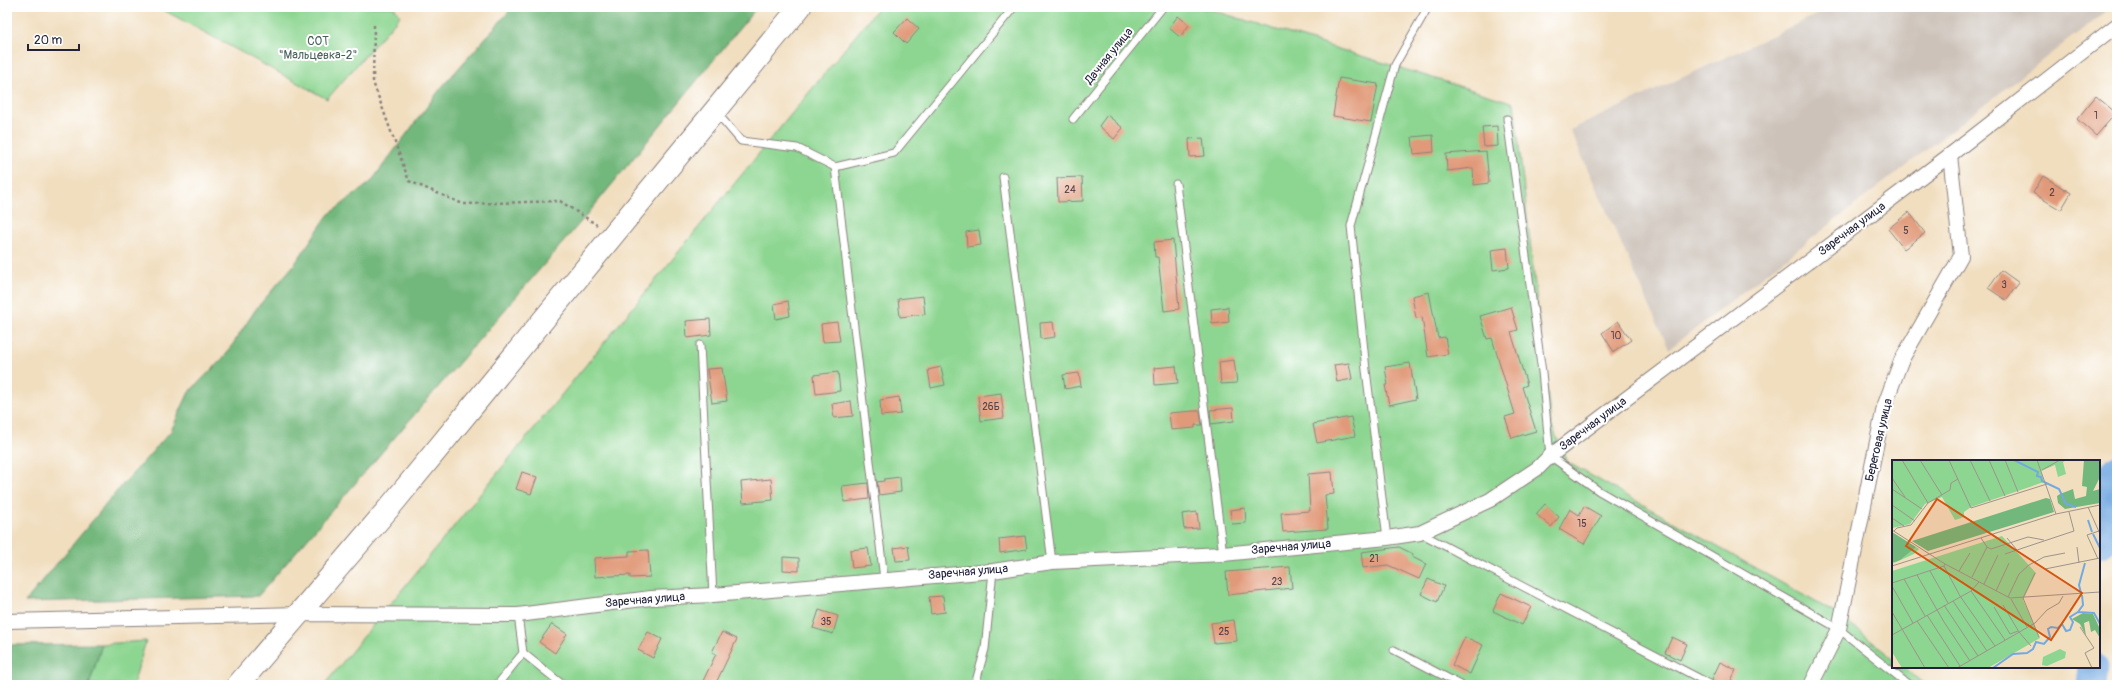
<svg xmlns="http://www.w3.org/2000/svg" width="2124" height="692" font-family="Pangolin,sans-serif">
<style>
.industrial{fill:#ccc2b9}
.green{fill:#8dd691;stroke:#587c66}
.forest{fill:#72b77b;stroke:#4a6c5b}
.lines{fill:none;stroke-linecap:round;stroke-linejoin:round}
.river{stroke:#73a9e1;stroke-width:31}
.building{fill:#e19a79}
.lane-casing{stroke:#8a807d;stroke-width:9}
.street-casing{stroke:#8a807d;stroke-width:16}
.primary-casing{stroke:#8a807d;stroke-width:24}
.path{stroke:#8a807d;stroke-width:2.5;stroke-dasharray:3 3;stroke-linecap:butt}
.lane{stroke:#fff;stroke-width:7}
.street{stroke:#fff;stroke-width:14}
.primary{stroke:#fff;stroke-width:22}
.labels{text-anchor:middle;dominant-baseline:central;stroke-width:4;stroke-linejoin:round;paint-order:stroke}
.number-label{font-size:10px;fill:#52404a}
.park-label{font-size:12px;fill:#476159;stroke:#fff}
.street-label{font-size:12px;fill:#22223b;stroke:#fff}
.inset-river{fill:none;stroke:#73a9e1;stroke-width:2}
.inset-road{fill:none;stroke:#9e938a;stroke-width:1}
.view{fill:#d45411;fill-opacity:0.15;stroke:#d45411;stroke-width:2}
.inset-edge{fill:none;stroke:#22223b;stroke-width:2}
</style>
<rect width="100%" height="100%" fill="#fff"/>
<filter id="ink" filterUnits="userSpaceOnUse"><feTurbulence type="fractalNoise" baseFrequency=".025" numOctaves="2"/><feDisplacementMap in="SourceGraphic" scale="8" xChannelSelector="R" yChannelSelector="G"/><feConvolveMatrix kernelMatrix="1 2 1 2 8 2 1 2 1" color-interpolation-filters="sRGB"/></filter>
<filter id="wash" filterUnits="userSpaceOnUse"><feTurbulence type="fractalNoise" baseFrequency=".012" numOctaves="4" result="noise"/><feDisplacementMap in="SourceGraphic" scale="16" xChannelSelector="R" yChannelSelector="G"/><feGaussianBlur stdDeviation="0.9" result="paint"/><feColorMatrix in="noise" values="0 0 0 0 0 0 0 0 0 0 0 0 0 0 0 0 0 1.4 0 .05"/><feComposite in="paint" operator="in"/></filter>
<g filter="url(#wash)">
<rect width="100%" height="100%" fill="#f1debf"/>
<!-- industrial -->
<polygon class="industrial" points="1833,7 2111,7 1669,349 1570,130"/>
<!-- green -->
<g class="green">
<polygon points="158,7 394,7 400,16 327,99"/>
<polygon points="879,7 1196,7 1215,11 1514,103 1551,424 1567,462 1842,617 1893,659 1893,667 1903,667 1925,685 324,685"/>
<polygon points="146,641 133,685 89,685 102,644"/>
</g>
<!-- forest -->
<g class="forest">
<polygon points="513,7 757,7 591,210 258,596 25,602 118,490 171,431 189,392 225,356 256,309 294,265 328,215 370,183 441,88"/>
<polygon points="102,644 89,685 7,685 7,645"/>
</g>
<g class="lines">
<!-- river -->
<g class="river">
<polyline points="2099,543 2115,531 2108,481 2117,472"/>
<polyline points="2091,685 2093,667"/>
</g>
</g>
<g id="blocks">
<!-- building -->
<g class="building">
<polygon points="1178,16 1189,25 1180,37 1169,28"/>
<polygon points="907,18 919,29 906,44 894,32"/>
<polygon points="1339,78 1378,84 1371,122 1333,116"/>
<polygon points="2096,96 2116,113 2096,136 2077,119"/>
<polygon points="1107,115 1123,128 1114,139 1099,126"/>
<polygon points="1497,126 1498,146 1484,147 1482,127"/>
<polygon points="1433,135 1434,152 1414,154 1412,137"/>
<polygon points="1203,138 1205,156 1190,157 1189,139"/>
<polygon points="1486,151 1489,183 1474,185 1473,168 1447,171 1446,154"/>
<polygon points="2043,176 2071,193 2061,210 2033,193"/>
<polygon points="1082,177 1083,201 1058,202 1057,178"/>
<polygon points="1909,212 1925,233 1904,249 1888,229"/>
<polygon points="979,230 981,245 967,247 966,232"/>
<polygon points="1173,240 1179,309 1164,311 1158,257 1155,257 1154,242"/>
<polygon points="1507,248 1509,268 1493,270 1491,250"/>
<polygon points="2001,270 2019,283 2006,300 1988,288"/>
<polygon points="1429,292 1438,338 1445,337 1448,354 1428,357 1422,317 1416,318 1412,296"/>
<polygon points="923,296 925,314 900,317 898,299"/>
<polygon points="788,301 790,316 776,319 774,304"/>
<polygon points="1228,307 1229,322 1212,324 1211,309"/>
<polygon points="1511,307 1518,330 1511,332 1527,385 1522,387 1536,431 1512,438 1505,417 1515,414 1492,338 1487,339 1480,316"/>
<polygon points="710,319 711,335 687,338 686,321"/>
<polygon points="1618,321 1631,340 1614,352 1602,333"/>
<polygon points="837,322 840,341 823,342 821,324"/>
<polygon points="1053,322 1055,337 1041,339 1040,323"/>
<polygon points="1234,360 1237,383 1221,384 1219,362"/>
<polygon points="1349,363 1352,379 1337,382 1334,365"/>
<polygon points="1410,363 1416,399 1389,405 1385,385 1388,385 1385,367"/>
<polygon points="1176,366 1178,383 1155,385 1154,368"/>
<polygon points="941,367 945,385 931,388 928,370"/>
<polygon points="722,368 727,401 712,403 707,369"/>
<polygon points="838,372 840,391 816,394 814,375"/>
<polygon points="1079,373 1081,386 1065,389 1063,375"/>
<polygon points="1001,393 1004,418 981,421 978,396"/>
<polygon points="899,397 901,414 881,416 880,400"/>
<polygon points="851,401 853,416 834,418 832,404"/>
<polygon points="1233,408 1234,421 1211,424 1210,410"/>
<polygon points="1194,411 1200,411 1202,425 1195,425 1195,428 1171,430 1169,413"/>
<polygon points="1351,417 1355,436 1317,443 1313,424"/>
<polygon points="522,472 537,477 531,494 516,489"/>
<polygon points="1332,472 1334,494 1325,495 1328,529 1283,532 1281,513 1310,511 1308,474"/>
<polygon points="900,477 901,492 879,495 877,482 884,481 884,479"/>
<polygon points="771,479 773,500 743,503 741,482"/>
<polygon points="868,483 869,499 844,502 842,486"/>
<polygon points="1545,504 1559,517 1551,527 1536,514"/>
<polygon points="1584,506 1601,516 1584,544 1559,529 1570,509 1579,515"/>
<polygon points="1245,508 1246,523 1232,524 1230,510"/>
<polygon points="1197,512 1199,528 1184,529 1182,514"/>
<polygon points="1025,536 1027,549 1000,553 999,539"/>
<polygon points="908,546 910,560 896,561 894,548"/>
<polygon points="1399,547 1413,554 1412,557 1426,564 1419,579 1388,565 1363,568 1361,552"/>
<polygon points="868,548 871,566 852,568 850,550"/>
<polygon points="648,550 650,577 630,578 630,575 595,577 594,558 629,556 629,551"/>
<polygon points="783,557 799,558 799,571 783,570"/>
<polygon points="1290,567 1292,588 1228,595 1226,572"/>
<polygon points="1428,579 1444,586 1437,602 1421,594"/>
<polygon points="1501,593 1531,607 1522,625 1493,611"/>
<polygon points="943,596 945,612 931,614 929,597"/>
<polygon points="819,610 838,616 833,634 813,628"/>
<polygon points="1234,620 1237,641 1214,643 1211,623"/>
<polygon points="552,624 567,634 555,653 539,642"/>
<polygon points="648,632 662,639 653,658 638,650"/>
<polygon points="722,632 737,639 715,685 701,685 716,654 712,652"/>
<polygon points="1465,637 1483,645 1470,674 1452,665"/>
<polygon points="1672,637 1687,644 1680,660 1665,653"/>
<polygon points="1720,662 1736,670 1729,685 1717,685 1712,679"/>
</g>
</g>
</g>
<g filter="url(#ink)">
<use href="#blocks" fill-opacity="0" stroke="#8a807d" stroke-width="1"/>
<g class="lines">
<!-- lane casing -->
<g class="lane-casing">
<g id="lane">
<polyline points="717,113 741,141 797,148 835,167 894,153 1014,7"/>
<polyline points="1073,119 1163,7"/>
<polyline points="1507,119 1542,372 1550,456 1599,491 1839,629 1909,685"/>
<polyline points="835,167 884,579"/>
<polyline points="1003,177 1052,562"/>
<polyline points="1176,184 1223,554"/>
<polyline points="700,345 713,595"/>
<polyline points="1420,533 1712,685"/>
<polyline points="1387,538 1366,370 1351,226 1395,65 1428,7"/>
<polyline points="1394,650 1461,685"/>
<polyline points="523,653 563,685"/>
<polyline points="497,685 523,653 518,615"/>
<polyline points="975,685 985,649 993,571"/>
</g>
</g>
<!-- street casing -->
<g class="street-casing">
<g id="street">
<polyline points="7,621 300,614 518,615 651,598 713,595 993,571 1052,562 1223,554 1387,538 1420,533 1490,500 1538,468 1550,456 1950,155 2117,25"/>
<polyline points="1811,685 1839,629 1884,407 1901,361 1961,256 1950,155"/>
</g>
</g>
<!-- primary casing -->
<g class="primary-casing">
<polyline id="primary" points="238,685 394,502 800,7"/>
</g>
<!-- path -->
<polyline class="path" points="374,25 373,82 409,181 463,204 560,201 597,225"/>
<!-- lane -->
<use href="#lane" class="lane"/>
<!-- street -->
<use href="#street" class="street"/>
<!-- primary -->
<use href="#primary" class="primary"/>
</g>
</g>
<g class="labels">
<!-- number labels -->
<g class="number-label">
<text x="2096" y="116">1</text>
<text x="1070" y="190">24</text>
<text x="2052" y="193">2</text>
<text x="1906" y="231">5</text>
<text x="2004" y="285">3</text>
<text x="1616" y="336">10</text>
<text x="991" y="407">26Б</text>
<text x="1582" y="524">15</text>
<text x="1374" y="559">21</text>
<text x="1277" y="582">23</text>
<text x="826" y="622">35</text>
<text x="1224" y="632">25</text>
</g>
<!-- park labels -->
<g class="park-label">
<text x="318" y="41">СОТ<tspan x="318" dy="14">"Мальцевка-2"</tspan></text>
</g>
<!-- street labels -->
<g class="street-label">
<text transform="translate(1109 56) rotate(-51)">Дачная улица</text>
<text transform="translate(1852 229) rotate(-37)">Заречная улица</text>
<text transform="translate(1593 424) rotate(-37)">Заречная улица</text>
<text transform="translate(1879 440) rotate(-77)">Береговая улица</text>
<text transform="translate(1291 547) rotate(-5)">Заречная улица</text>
<text transform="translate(968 572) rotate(-5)">Заречная улица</text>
<text transform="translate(645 600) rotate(-5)">Заречная улица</text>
</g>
</g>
<!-- overview -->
<g transform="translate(1892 460)">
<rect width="208" height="208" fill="#f1debf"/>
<path d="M0,0h175l-4,2 3,12 -8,3 -3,-12 -14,6 3,11 -73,25 -7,5v5l-9,3 -13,-23 -17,7 -15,20 -18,4zM110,76l34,37 -13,27 17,38 -52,30h-86l-10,-16v-81zM24,87l3,2 -5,5 -22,10zM168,189l6,3 -1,6 -18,8 -5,-1 1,-8z" fill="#8dd691"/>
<path d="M192,0h16v17l-7,14 7,-2v14l-35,6 -7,-6 -1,-7 3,-2 13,-5 2,10 11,-3 1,-9 -5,-1zM154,38l4,1 4,13 -126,39 -16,-10zM0,72l24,15 -16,13 -8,3zM191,153l10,1 7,15v9l-5,-8 -4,2 -2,-11 -5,2 2,13 -6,-12 -8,-5z" fill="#72b77b"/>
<path class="inset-river" d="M122,0l24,12 -1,4 4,1 1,4 17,8 7,15 10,3M196,60l4,12M201,74l7,14M189,133l-2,-8 6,-22M186,152l5,-7 -1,-10M101,208l20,-14 14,-1 6,-4 3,-7 8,2 6,-7 -2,-8 3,-2 7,1 4,-4 4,7 4,-1 3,-8 -3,-5 8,-5 16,1 6,11"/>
<path class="inset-road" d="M10,0l26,43M28,0l22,35M57,0l22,48 76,-24M78,0l20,41M97,0l16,36M113,0l13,32M145,0l19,54M150,10l18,-10M0,18l13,19M0,29l30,20M0,45l23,16M196,47l12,27M0,58l12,8M0,70l53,34 65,34 90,-6M2,71l3,-3 14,-3 17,-22 22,-13 1,-7 7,-4M89,78l6,9 4,2 37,-12 16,3M115,78l10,12M185,87l2,16M113,94l69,-23 -5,-19M206,99l-11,-24 12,-4M0,106l164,-52 44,-9M52,106l16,30 35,50M153,109l55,-11M38,111l18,32M67,111l11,-18M143,113l-12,25 16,39M25,115l27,47 26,39M80,117l15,-30M12,119l21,37M0,123l52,-17 1,-2M92,124l14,-29M0,126l21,37M79,131l34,49M104,131l13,-28M116,137l11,-23 10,-9 15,-8 21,-4M119,139l16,28M61,141l34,50M52,145l34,51M111,145l16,27 12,14M102,147l16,27 8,-3M0,152l33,56M35,155l33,51M25,161l32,47M188,167l14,21 -9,5 7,15M0,175l79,-44 8,-9M65,208l78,-45 12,-13 12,-7 4,-7"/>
<path class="view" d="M45,39l145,94 -31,47 -145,-94z"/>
<rect width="208" height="208" class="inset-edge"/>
</g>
<!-- margin -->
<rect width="2124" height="692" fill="none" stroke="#fff" stroke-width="24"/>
<!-- scale -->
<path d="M28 44v6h51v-6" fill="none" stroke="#22223b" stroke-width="2"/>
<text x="34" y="44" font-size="12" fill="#22223b" stroke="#ffffff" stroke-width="3" paint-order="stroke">20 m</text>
</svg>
